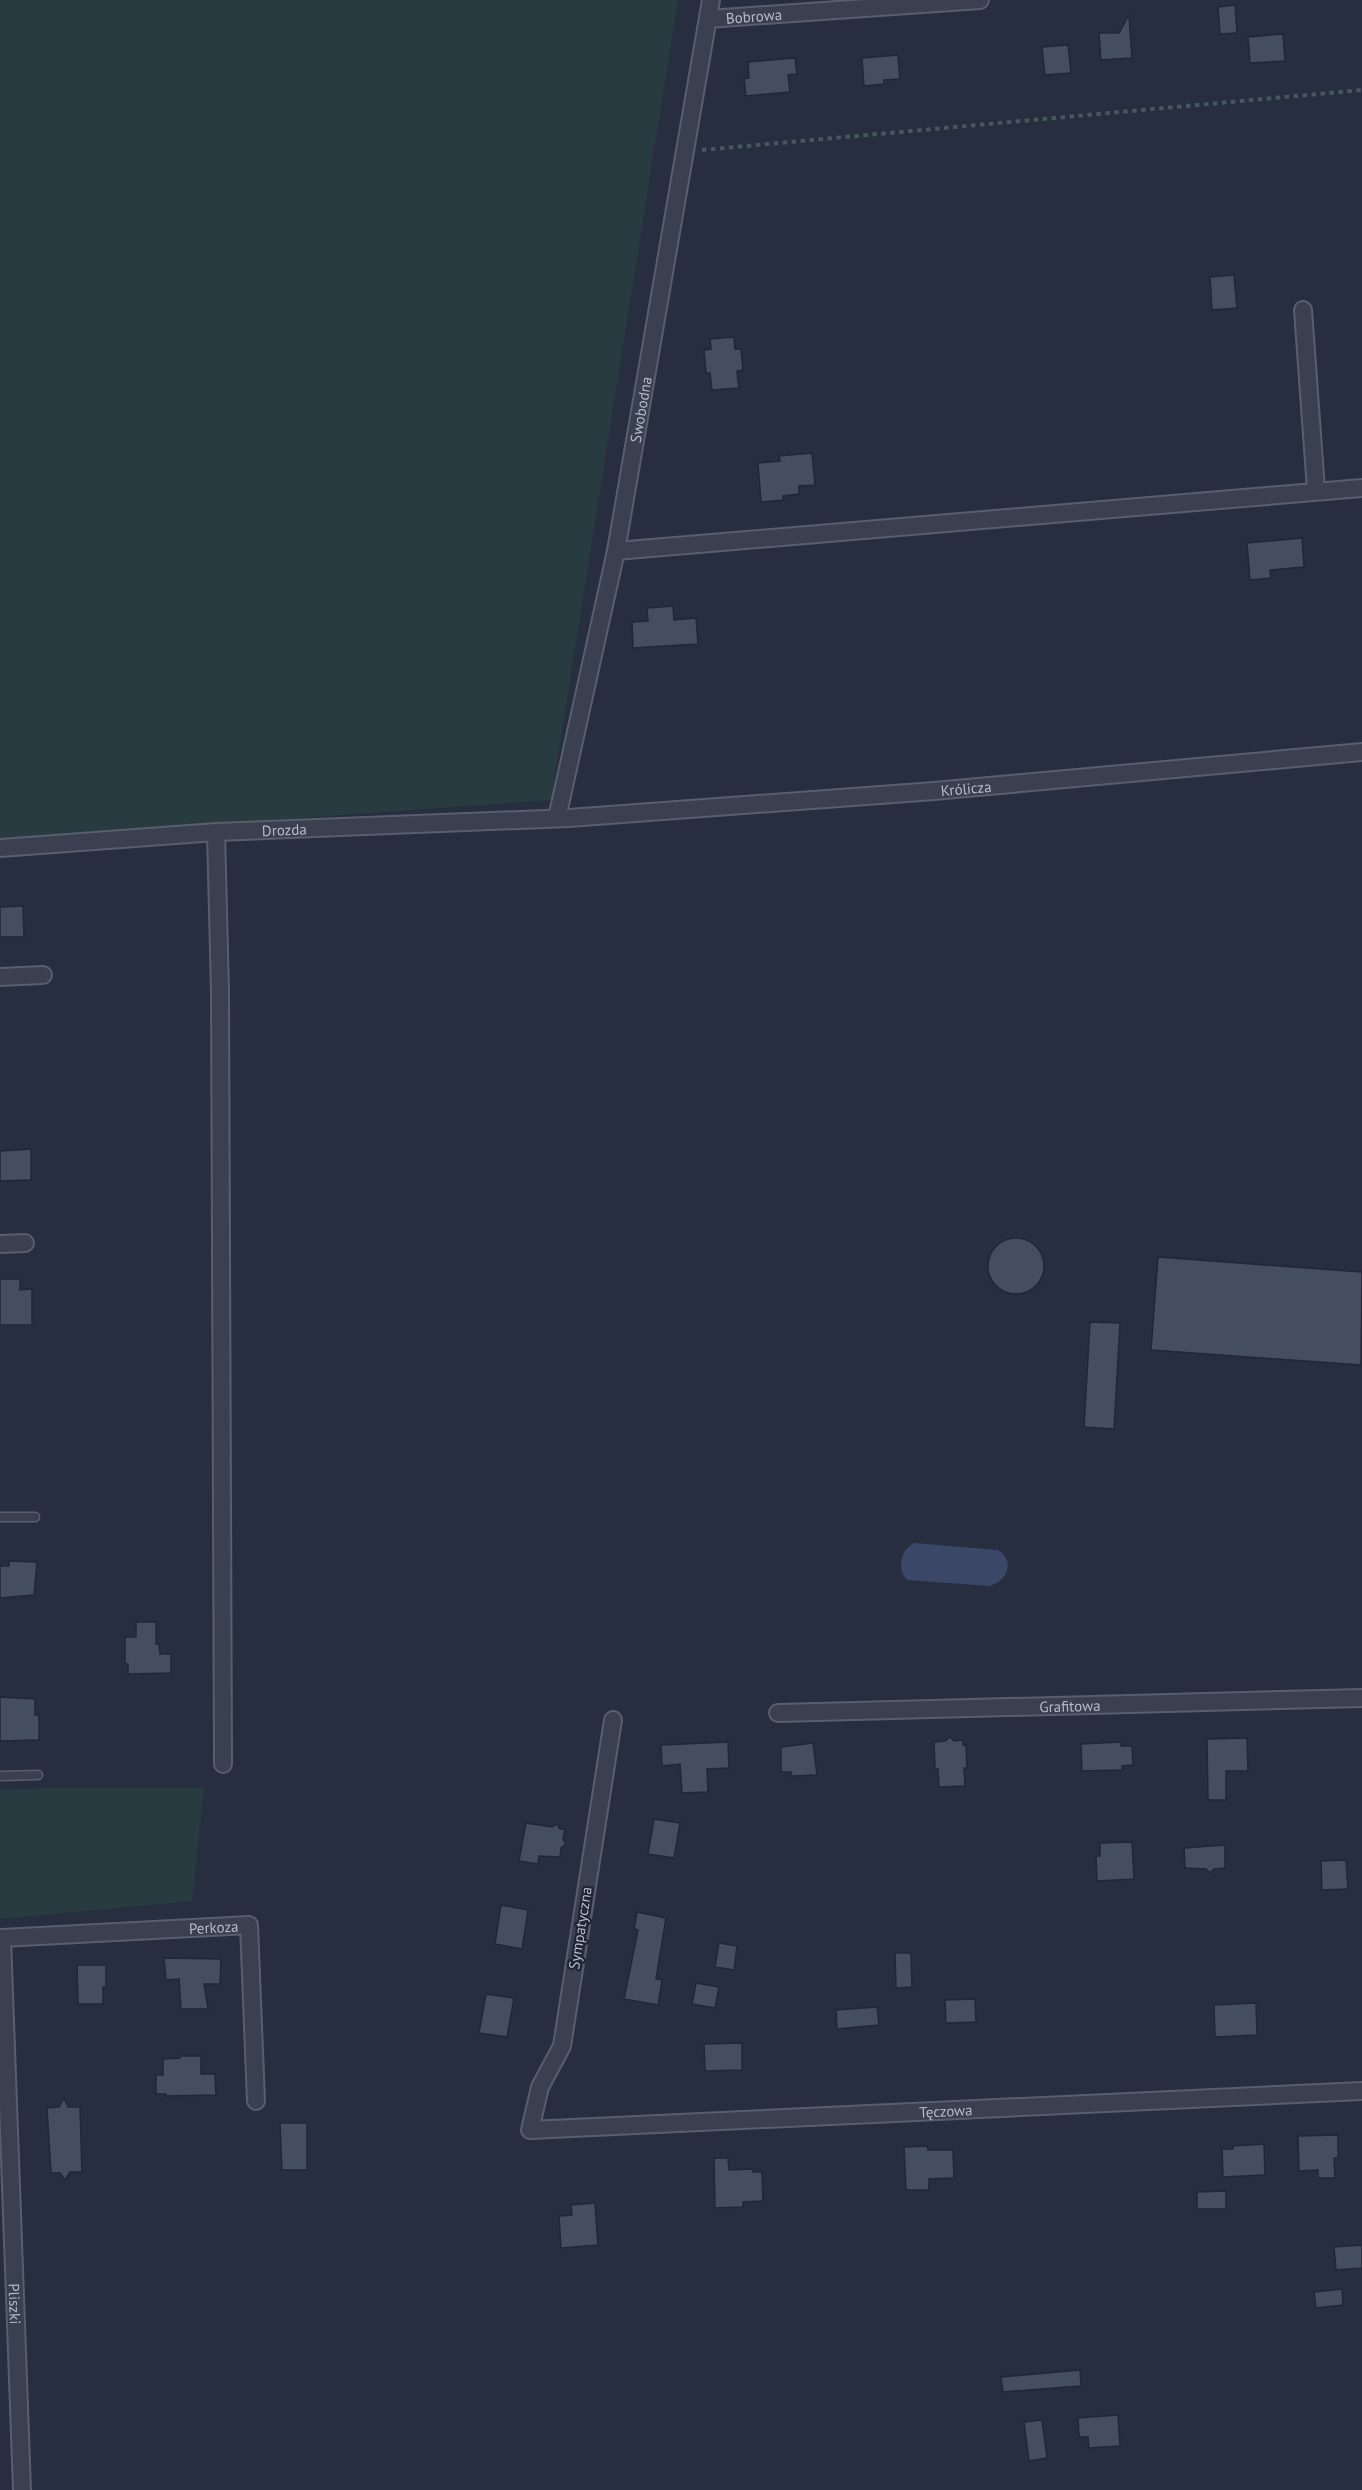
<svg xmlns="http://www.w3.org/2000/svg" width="1362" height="2490" font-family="'PT Sans',sans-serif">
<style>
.green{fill:#283b40}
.water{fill:#3a4766}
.building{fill:#454d61;stroke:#212736;stroke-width:1.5}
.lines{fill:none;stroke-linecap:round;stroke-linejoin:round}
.lane-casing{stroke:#585e6d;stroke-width:11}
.street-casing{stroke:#585e6d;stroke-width:20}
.path{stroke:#46585d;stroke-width:4;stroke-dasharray:4.5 4.5;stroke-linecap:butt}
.lane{stroke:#3a404f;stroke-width:8}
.street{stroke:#3a404f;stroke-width:16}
.labels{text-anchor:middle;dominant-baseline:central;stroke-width:4.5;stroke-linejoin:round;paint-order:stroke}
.street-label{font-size:15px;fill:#b6bbca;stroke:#1f2534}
</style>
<rect width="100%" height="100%" fill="#262e3f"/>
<!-- green -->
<g class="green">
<polygon points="0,0 678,0 551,800 0,840"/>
<polygon points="45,1788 204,1788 192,1901 0,1919 0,1790"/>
</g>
<!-- water -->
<path class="water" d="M915,1543l83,7c18,11 9,32 -9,36l-82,-6c-11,-11 -6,-32 8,-37z"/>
<!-- building -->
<g class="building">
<polygon points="1235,5 1237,33 1220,34 1218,7"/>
<polygon points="1129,15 1132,58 1101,60 1099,33 1119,33"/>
<polygon points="1283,34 1285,61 1250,63 1248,37"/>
<polygon points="1068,45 1071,73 1045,75 1042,47"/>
<polygon points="898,55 900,79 884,80 884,84 864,86 862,58"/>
<polygon points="795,58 797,74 788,75 790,92 746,96 744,79 749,78 748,62"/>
<polygon points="1234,275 1237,308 1212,310 1210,277"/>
<polygon points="734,337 735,349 741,349 743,370 737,371 739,388 712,390 710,373 706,373 704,350 711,349 710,339"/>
<polygon points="812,453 815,485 799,486 799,494 783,496 783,500 761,502 758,463 780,461 779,456"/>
<polygon points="1302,538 1304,567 1270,570 1271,578 1250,580 1247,543"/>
<polygon points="673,606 674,620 696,618 698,644 633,648 632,622 648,621 647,608"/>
<polygon points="23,906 24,937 0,937 0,907"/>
<polygon points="31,1149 31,1180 0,1181 0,1151"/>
<circle cx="1016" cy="1266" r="28"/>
<polygon points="1158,1257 1362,1272 1361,1365 1151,1350"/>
<polygon points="0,1279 20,1279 20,1290 32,1289 32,1325 0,1325"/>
<polygon points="1090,1322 1120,1323 1114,1429 1084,1427"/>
<polygon points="9,1561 37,1562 34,1595 0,1598 0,1566 9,1566"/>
<polygon points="136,1622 156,1622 156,1644 159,1644 160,1654 171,1654 171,1673 128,1674 128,1664 125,1664 125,1637 136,1637"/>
<polygon points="0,1697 35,1699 35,1715 39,1715 39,1740 0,1741"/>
<polygon points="950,1737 954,1741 963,1740 963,1745 966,1746 967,1768 964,1768 965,1786 939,1787 938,1769 935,1769 934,1742 945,1741"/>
<polygon points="1247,1738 1248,1771 1226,1771 1226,1800 1208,1800 1207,1739"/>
<polygon points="728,1742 729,1768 707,1769 708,1792 682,1793 680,1764 662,1766 661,1745"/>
<polygon points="1121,1742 1121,1746 1132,1746 1133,1765 1122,1766 1122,1770 1082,1771 1081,1744"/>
<polygon points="813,1743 817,1775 791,1776 791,1772 781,1772 781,1747"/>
<polygon points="654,1819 680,1823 674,1858 648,1854"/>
<polygon points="526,1823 552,1827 557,1824 560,1829 565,1829 563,1839 566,1844 561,1848 560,1857 539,1856 538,1864 519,1861"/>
<polygon points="1132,1842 1134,1879 1097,1881 1096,1856 1100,1856 1100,1843"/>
<polygon points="1225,1845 1225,1868 1214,1869 1210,1873 1206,1869 1185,1868 1184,1848"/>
<polygon points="1346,1860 1348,1889 1322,1890 1321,1861"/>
<polygon points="501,1905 528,1910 522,1949 495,1944"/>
<polygon points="637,1912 666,1918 656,1979 662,1980 658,2005 624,1999 638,1930 634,1929"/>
<polygon points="719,1943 737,1946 734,1970 715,1967"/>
<polygon points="895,1953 911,1953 912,1987 896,1988"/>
<polygon points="164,1958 221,1959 220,1984 204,1984 208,2009 181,2009 179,1979 166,1980"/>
<polygon points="77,1965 106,1965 106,1987 103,1987 103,2004 78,2004"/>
<polygon points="696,1983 719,1987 715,2008 692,2004"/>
<polygon points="486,1994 514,1998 507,2037 479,2033"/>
<polygon points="975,1999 976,2022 946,2023 945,2000"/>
<polygon points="1256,2003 1257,2035 1215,2037 1214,2005"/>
<polygon points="877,2007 879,2025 837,2029 836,2010"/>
<polygon points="742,2043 742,2070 705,2071 704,2044"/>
<polygon points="180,2056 201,2056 201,2074 215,2074 216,2095 166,2096 166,2094 156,2094 156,2075 163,2075 163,2059 180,2058"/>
<polygon points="64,2098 68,2107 80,2107 82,2172 70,2172 65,2180 60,2173 51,2173 47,2108 59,2107"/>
<polygon points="280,2123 307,2123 307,2170 282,2170"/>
<polygon points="1338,2135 1338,2158 1334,2158 1335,2178 1318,2178 1318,2170 1299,2171 1298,2136"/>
<polygon points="1264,2144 1265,2175 1223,2177 1222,2149 1233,2149 1233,2146"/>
<polygon points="927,2146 928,2150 953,2150 954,2178 929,2179 929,2190 906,2190 904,2147"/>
<polygon points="714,2158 728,2158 729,2170 753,2169 753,2172 762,2172 763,2201 743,2202 743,2207 715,2208"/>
<polygon points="1226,2191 1226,2209 1197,2209 1197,2192"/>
<polygon points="595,2203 598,2245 561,2248 559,2216 572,2215 571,2205"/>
<polygon points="1362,2245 1362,2268 1336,2270 1334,2247"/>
<polygon points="1342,2289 1343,2305 1316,2308 1314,2292"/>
<polygon points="1080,2370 1081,2386 1003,2392 1001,2377"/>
<polygon points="1118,2415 1120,2446 1089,2448 1088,2437 1079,2437 1078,2418"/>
<polygon points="1042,2420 1047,2458 1029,2461 1024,2422"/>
</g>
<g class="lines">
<!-- lane casing -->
<g class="lane-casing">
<g id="lane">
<polyline points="0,1517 35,1517"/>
<polyline points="0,1776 38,1775"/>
</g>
</g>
<!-- street casing -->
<g class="street-casing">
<g id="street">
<path id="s1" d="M708,19l272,-19"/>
<polyline points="1303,310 1316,490"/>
<polyline points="616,551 1362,488"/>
<path id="s2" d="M557,818l59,-267 95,-551"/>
<polyline points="216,832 220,992 223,1764"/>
<path id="s3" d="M0,848l216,-16 353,-14 365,-27 428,-39"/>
<polyline points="0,977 43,975"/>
<polyline points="0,1244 25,1243"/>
<path id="s4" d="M778,1713l584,-15"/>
<path id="s5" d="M613,1720l-51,326 -22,41 -10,43 832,-39"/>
<path id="s6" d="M0,1938h2l20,552"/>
<path id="s7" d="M2,1938l247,-13 7,176"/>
</g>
</g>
<!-- path -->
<polyline class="path" points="702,150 1362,90"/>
<!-- lane -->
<use href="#lane" class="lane"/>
<!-- street -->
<use href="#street" class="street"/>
</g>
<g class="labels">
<!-- street labels -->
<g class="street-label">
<text stroke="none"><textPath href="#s1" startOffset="46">Bobrowa</textPath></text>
<text stroke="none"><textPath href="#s2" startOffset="417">Swobodna</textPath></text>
<text stroke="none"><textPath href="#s3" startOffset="968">Królicza</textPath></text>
<text stroke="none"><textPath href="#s3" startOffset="285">Drozda</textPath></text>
<text stroke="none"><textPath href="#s4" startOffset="292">Grafitowa</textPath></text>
<text stroke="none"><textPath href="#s7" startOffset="212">Perkoza</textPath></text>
<text transform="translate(580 1928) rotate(-81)">Sympatyczna</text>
<text stroke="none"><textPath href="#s5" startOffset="837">Tęczowa</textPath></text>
<text stroke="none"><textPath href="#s6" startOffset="368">Pliszki</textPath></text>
</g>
</g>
</svg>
